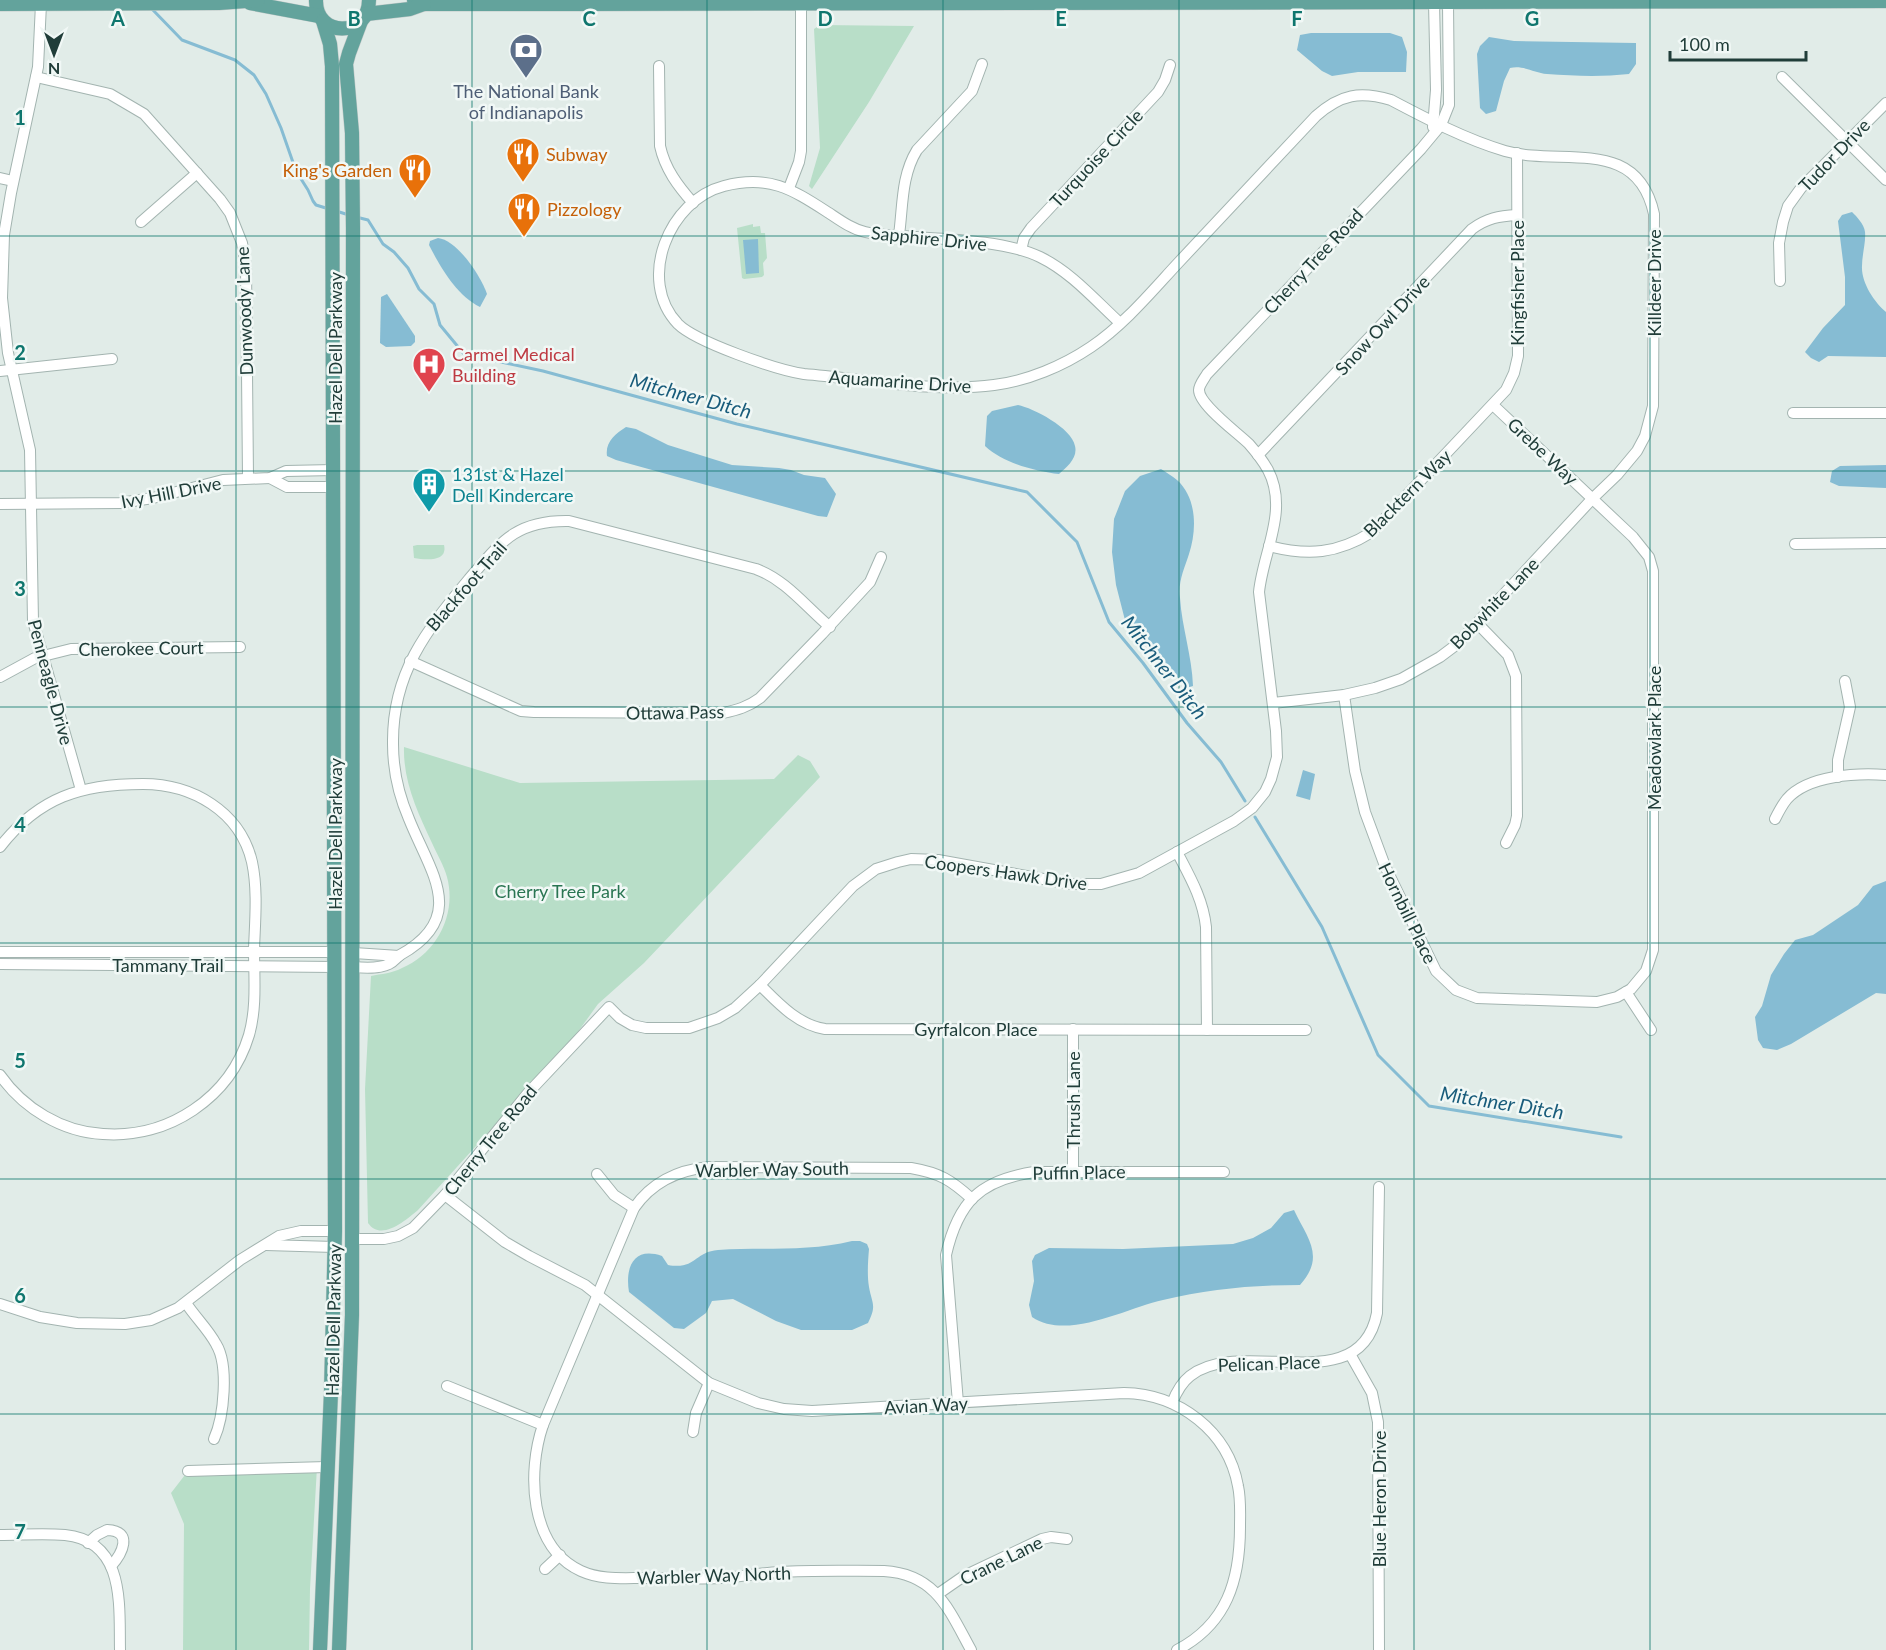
<svg xmlns="http://www.w3.org/2000/svg" width="1886" height="1650" font-family="Lato,sans-serif">
<style>
.green{fill:#b8dec8}
.water{fill:#86bcd3}
.lines{fill:none;stroke-linecap:round;stroke-linejoin:round}
.stream{stroke:#86bcd3;stroke-width:3}
.minor-casing{stroke:#a3b4b0;stroke-width:12}
.major-casing{stroke:#c1c9c8;stroke-width:15}
.minor{stroke:#fff;stroke-width:10}
.major{stroke:#63a39c;stroke-width:14}
.grid{fill:none;stroke:#0f766e;stroke-width:1.5;stroke-opacity:0.55}
.labels{text-anchor:middle;dominant-baseline:central;stroke-width:5;stroke-linejoin:round;paint-order:stroke}
.service-label{font-size:18px;fill:#4e5e75;stroke:#f1f8f6}
.food-label{font-size:18px;fill:#c56008;stroke:#f1f8f6;text-anchor:start}
.street-label{font-size:18px;fill:#203d39;stroke:#f1f8f6}
.health-label{font-size:18px;fill:#be3a42;stroke:#f1f8f6;text-anchor:start}
.culture-label{font-size:18px;fill:#0d838f;stroke:#f1f8f6;text-anchor:start}
.park-label{font-size:18px;fill:#297552;stroke:#f1f8f6}
.water-label{font-size:20px;font-style:italic;fill:#195c7b;stroke:#f1f8f6}
.grid-label{font-size:20px;text-anchor:middle;font-weight:bold;fill:#0f766e;stroke:#f1f8f6;stroke-width:5;stroke-linejoin:round;paint-order:stroke}
</style>
<rect width="100%" height="100%" fill="#e1ece8"/>
<!-- green -->
<g class="green">
<polygon points="820,25 914,26 869,102 812,189 809,186 820,148 814,29"/>
<polygon points="753,224 753,227 760,226 761,233 765,233 767,258 763,263 764,275 762,277 744,279 742,278 737,228"/>
<path d="M417,545h27c4,17 -18,15 -30,13l-1,-12z"/>
<path d="M404,747l116,36 254,-4 24,-24 12,6 10,16 -176,186 -46,41 -26,36 -154,170c-12,10 -37,32 -50,13l-3,-134 6,-113c10,-2 22,-3 31,-8 35,-15 55,-54 45,-91 -3,-11 -10,-23 -15,-34 -14,-30 -29,-61 -28,-96z"/>
<polygon points="317,1467 310,1589 309,1650 183,1650 184,1524 171,1493 188,1471"/>
</g>
<!-- water -->
<g class="water">
<polygon points="1311,33 1390,33 1402,37 1407,52 1406,72 1358,72 1332,76 1322,71 1297,50 1300,35"/>
<path d="M1489,37l25,4 122,2v21l-7,10c-27,3 -55,2 -82,0 -13,-1 -23,-9 -37,-6l-6,13 -8,30 -10,3 -6,-6 -3,-54 3,-8z"/>
<path d="M1852,212c5,5 12,12 13,20 1,10 -3,23 -3,34 -1,16 12,36 24,46v45l-58,-1 -9,6 -8,-4 -6,-6 18,-24 22,-23v-28l-7,-56 4,-6z"/>
<path d="M438,238c19,2 43,38 49,56l-7,13c-24,-12 -39,-39 -51,-62l1,-4z"/>
<polygon points="758,239 759,273 746,274 743,240"/>
<polygon points="387,294 415,336 415,342 411,346 386,347 380,343 381,297"/>
<path d="M1018,405c15,3 54,23 57,41 3,12 -8,21 -16,28 -24,-3 -56,-11 -74,-28l2,-30 5,-5z"/>
<path d="M626,427l10,2 32,16 64,20 47,3 12,2 13,5 21,3 11,16 -9,23 -9,-1 -202,-56 -9,-4c-2,-14 8,-22 19,-29z"/>
<polygon points="1886,465 1886,488 1839,486 1830,482 1832,471 1840,466"/>
<path d="M1161,469c5,3 11,7 16,11 20,18 20,50 12,74 -5,16 -11,27 -9,44 2,30 12,58 13,88l-7,2 -20,-25 -39,-35 -11,-43 -4,-33 2,-33 11,-28 15,-15z"/>
<polygon points="1303,770 1315,774 1310,800 1296,796"/>
<polygon points="1886,881 1886,994 1876,993 1791,1044 1777,1050 1763,1048 1758,1040 1755,1017 1762,1006 1771,975 1784,954 1795,940 1813,935 1858,905 1873,886"/>
<path d="M1294,1210c13,28 32,46 6,75 -46,0 -92,4 -137,15 -37,8 -95,41 -131,17l-3,-12 5,-24 -2,-20 3,-6 14,-7 74,1 110,-5 20,-6 18,-10 13,-15z"/>
<path d="M852,1241h8l7,3 2,5c-1,12 -2,26 0,38 3,17 8,18 -1,36l-16,7h-51l-25,-9 -43,-22 -21,2 -6,12 -22,16 -10,-1 -45,-36c-4,-24 4,-46 33,-36l6,9c28,5 26,-13 50,-15 45,-3 90,2 134,-9z"/>
</g>
<g class="lines">
<!-- stream -->
<g class="stream">
<polyline points="151,8 182,40 235,60 254,75 266,94 281,128 296,171 308,190 313,201 316,205 329,209"/>
<polyline points="336,211 349,215"/>
<polyline points="356,217 368,220 383,244 394,252 408,268 419,289 434,304 440,325 464,354 543,371 737,424 1027,492 1077,542 1109,622 1143,663 1187,723 1221,762 1245,801"/>
<polyline points="1255,817 1322,927 1378,1055 1429,1106 1621,1137"/>
</g>
<!-- minor casing -->
<g class="minor-casing">
<g id="minor">
<polyline points="41,4 38,67 11,193 4,235 2,298 8,353 30,450 33,621 81,790"/>
<path d="M659,66l1,80c5,23 18,40 33,57"/>
<polyline points="36,77 110,94 144,114 220,199 230,213 242,243 246,266 248,478"/>
<polyline points="1782,77 1886,180"/>
<polyline points="1433,127 1436,90 1434,3"/>
<polyline points="0,178 13,181"/>
<polyline points="789,188 799,162 801,151 801,3"/>
<polyline points="141,222 197,173"/>
<path d="M899,235c4,-29 2,-59 18,-85l55,-59 10,-27"/>
<polyline points="1021,250 1024,238 1031,228 1158,92 1165,80 1170,65"/>
<polyline points="1780,281 1779,243 1783,222 1788,206 1801,188 1886,103"/>
<path d="M1120,323c-25,-23 -49,-51 -80,-66 -35,-17 -99,-18 -139,-21 -12,-1 -24,-1 -36,-4 -13,-3 -24,-11 -36,-19 -36,-23 -59,-39 -105,-27 -55,14 -88,94 -46,138 18,18 99,46 126,50 60,5 131,19 190,11 33,-4 69,-19 97,-38 33,-22 61,-56 88,-85 46,-49 92,-98 137,-146 25,-22 44,-25 75,-16 36,19 74,39 114,51 57,16 132,-16 149,63l-1,192 -8,30 -8,15 -20,24 -24,23 -116,125 -21,22 -16,12 -39,22 -26,9 -31,7 -71,8"/>
<polyline points="0,371 112,359"/>
<polyline points="1793,413 1886,413"/>
<path d="M1258,455l214,-226c15,-11 27,-13 45,-14"/>
<polyline points="270,478 287,487 333,487"/>
<polyline points="0,504 120,503 153,498 223,480 270,478 286,471 334,470"/>
<polyline points="1795,544 1886,543"/>
<path d="M1269,546c39,10 68,8 103,-14l134,-142 8,-17 4,-17 -1,-203"/>
<polyline points="1477,623 1508,655 1516,676 1517,816 1515,825 1506,843"/>
<path d="M410,661l111,50 13,1 189,1c14,-3 25,-6 37,-15l62,-64 48,-52 11,-25"/>
<polyline points="0,677 35,658 71,649 240,647"/>
<polyline points="1344,695 1355,771 1365,812 1385,866 1436,971 1456,990 1477,998 1597,1002 1617,997 1631,989 1646,971 1653,950 1653,571 1649,557 1633,537 1493,405"/>
<polyline points="1838,777 1838,760 1850,707 1845,681"/>
<path d="M1775,819c3,-6 7,-14 12,-20 21,-24 70,-26 99,-24"/>
<path d="M0,847c39,-50 81,-63 143,-63 49,0 97,27 109,78 6,28 3,59 2,87 0,28 3,58 -5,86 -19,63 -81,104 -146,99 -41,-2 -80,-26 -103,-59"/>
<path d="M1177,852c13,25 26,47 29,75l1,103"/>
<polyline points="0,952 335,952"/>
<polyline points="354,953 399,956"/>
<polyline points="0,964 335,967"/>
<path d="M354,967c11,1 25,2 35,-3 5,-2 7,-6 11,-9 69,-38 30,-83 9,-136 -10,-23 -16,-50 -16,-75 -1,-71 33,-113 76,-165 32,-37 47,-59 100,-58l187,48c30,11 50,38 74,58"/>
<path d="M760,985c18,18 38,40 65,44l481,1"/>
<polyline points="1626,992 1651,1030"/>
<polyline points="1073,1029 1073,1171"/>
<polyline points="597,1174 614,1195 634,1208"/>
<path d="M445,1195l60,47 24,14 56,29 124,98 49,20 26,6 28,2 312,-18c55,1 104,38 114,93 3,14 2,28 2,41 0,53 -13,97 -63,123"/>
<path d="M352,1239h32l14,-3 15,-8 32,-33 83,-102 81,-86 11,11 12,7 14,3h43l29,-10 17,-10 25,-23 93,-99 23,-17 22,-7 13,-3 27,1 133,24h30l38,-11 95,-52 18,-13 13,-16 6,-13 6,-22 -1,-26 -17,-139c4,-40 30,-82 9,-122 -5,-9 -12,-18 -19,-26 -11,-11 -50,-39 -50,-54 0,-5 5,-11 8,-16l214,-225 20,-24 8,-20 -1,-102"/>
<polyline points="266,1245 334,1247"/>
<path d="M186,1303c9,14 22,26 30,41 13,21 8,73 -2,95"/>
<polyline points="0,1304 40,1317 77,1323 125,1324 151,1320 178,1308 240,1260 279,1236 301,1231 335,1231"/>
<polyline points="1350,1354 1372,1393 1378,1422 1379,1650"/>
<polyline points="447,1386 543,1425"/>
<path d="M958,1403l-12,-148c12,-53 34,-75 88,-83h190"/>
<path d="M1172,1403c4,-10 9,-20 18,-27 51,-41 170,26 187,-63l2,-126"/>
<polyline points="693,1432 696,1413 709,1383"/>
<polyline points="188,1471 327,1467"/>
<path d="M0,1535c21,0 43,-2 65,0 61,6 54,71 55,115"/>
<path d="M88,1543l9,-8 10,-5c27,1 15,24 4,36"/>
<polyline points="545,1569 560,1555"/>
<polyline points="938,1594 964,1576 1042,1539 1051,1537 1067,1539"/>
<path d="M971,1650c-22,-40 -35,-76 -87,-79 -35,0 -70,-1 -104,1 -20,1 -40,5 -59,6 -26,1 -52,0 -77,0 -22,0 -43,2 -63,-7 -52,-24 -54,-99 -38,-146l91,-217c18,-26 43,-38 75,-41l202,1c29,5 40,12 61,31"/>
</g>
</g>
<!-- major casing -->
<g class="major-casing">
<g id="major">
<path d="M316,0c-1,38 53,38 53,0"/>
<polyline points="414,0 424,4 578,4 1886,1"/>
<polyline points="250,3 319,16"/>
<polyline points="0,4 219,3 258,0"/>
<polyline points="366,14 410,9 424,4"/>
<polyline points="320,1650 331,1392 335,1231 332,66 330,44 323,21"/>
<polyline points="339,1650 352,1315 353,228 352,133 346,64 349,53 361,21"/>
</g>
</g>
<!-- minor -->
<use href="#minor" class="minor"/>
<!-- major -->
<use href="#major" class="major"/>
</g>
<!-- grid -->
<path class="grid" d="M236,0v1650M472,0v1650M707,0v1650M943,0v1650M1179,0v1650M1414,0v1650M1650,0v1650M0,236h1886M0,471h1886M0,707h1886M0,943h1886M0,1179h1886M0,1414h1886"/>
<!-- icons -->
<defs>
<g id="bank-pin" transform="scale(1.725)"><path d="M0 17L-7.5 6A9.5 9.5 0 1 1 7.5 6Z" fill="#5c6f8a" stroke="#f1f8f6"/><path d="M-6-4H6V4H-6ZM0-2.3a2.3 2.3 0 1 0 0 4.6a2.3 2.3 0 1 0 0-4.6Z" fill="#fff"/></g>
<g id="restaurant-pin" transform="scale(1.725)"><path d="M0 17L-7.5 6A9.5 9.5 0 1 1 7.5 6Z" fill="#e8710a" stroke="#f1f8f6"/><path d="M-5-6h1v4h1v-4h1v4h1v-4h1v5L-1.5 .5V6h-2V.5L-5-1ZM5-6V6H3V1.5H1.5Q1.5-4 5-6Z" fill="#fff"/></g>
<g id="hospital-pin" transform="scale(1.725)"><path d="M0 17L-7.5 6A9.5 9.5 0 1 1 7.5 6Z" fill="#e0444e" stroke="#f1f8f6"/><path d="M-5-5h3v3.5h4V-5h3V5h-3V1.5h-4V5h-3Z" fill="#fff"/></g>
<g id="building-pin" transform="scale(1.725)"><path d="M0 17L-7.5 6A9.5 9.5 0 1 1 7.5 6Z" fill="#0f9aa8" stroke="#f1f8f6"/><path d="M-4-6H4V6H1V3H-1V6H-4ZM-2.5-4.3h1.7v1.8h-1.7ZM.8-4.3h1.7v1.8H.8ZM-2.5-1h1.7V.8h-1.7ZM.8-1h1.7V.8H.8Z" fill="#fff"/></g>
</defs>
<g fill-rule="evenodd">
<use href="#bank-pin" x="526" y="50"/>
<use href="#restaurant-pin" x="523" y="154"/>
<use href="#restaurant-pin" x="415" y="170"/>
<use href="#restaurant-pin" x="524" y="209"/>
<use href="#hospital-pin" x="429" y="364"/>
<use href="#building-pin" x="429" y="484"/>
</g>
<g class="labels">
<!-- service labels -->
<g class="service-label">
<text x="526" y="91">The National Bank<tspan x="526" dy="21">of Indianapolis</tspan></text>
</g>
<!-- food labels -->
<g class="food-label">
<text x="546" y="154">Subway</text>
<text x="392" y="170" text-anchor="end">King's Garden</text>
<text x="547" y="209">Pizzology</text>
</g>
<!-- street labels -->
<g class="street-label">
<text transform="translate(1834 155) rotate(-46)">Tudor Drive</text>
<text transform="translate(1096 158) rotate(-47)">Turquoise Circle</text>
<text transform="translate(929 238) rotate(6)">Sapphire Drive</text>
<text transform="translate(1313 261) rotate(-47)">Cherry Tree Road</text>
<text transform="translate(1517 283) rotate(-90)">Kingfisher Place</text>
<text transform="translate(1654 283) rotate(-90)">Killdeer Drive</text>
<text transform="translate(244 311) rotate(-92)">Dunwoody Lane</text>
<text transform="translate(1382 325) rotate(-47)">Snow Owl Drive</text>
<text transform="translate(335 348) rotate(-90)">Hazel Dell Parkway</text>
<text transform="translate(900 381) rotate(4)">Aquamarine Drive</text>
<text transform="translate(1543 451) rotate(43)">Grebe Way</text>
<text transform="translate(171 492) rotate(-11)">Ivy Hill Drive</text>
<text transform="translate(1407 493) rotate(-45)">Blacktern Way</text>
<text transform="translate(466 586) rotate(-49)">Blackfoot Trail</text>
<text transform="translate(1494 603) rotate(-46)">Bobwhite Lane</text>
<text transform="translate(141 648) rotate(-1)">Cherokee Court</text>
<text transform="translate(51 682) rotate(75)">Penneagle Drive</text>
<text transform="translate(675 712) rotate(-1)">Ottawa Pass</text>
<text transform="translate(1654 738) rotate(-90)">Meadowlark Place</text>
<text transform="translate(335 834) rotate(-90)">Hazel Dell Parkway</text>
<text transform="translate(1006 872) rotate(8)">Coopers Hawk Drive</text>
<text transform="translate(1408 913) rotate(64)">Hornbill Place</text>
<text x="168" y="965">Tammany Trail</text>
<text x="976" y="1029">Gyrfalcon Place</text>
<text transform="translate(1073 1100) rotate(-90)">Thrush Lane</text>
<text transform="translate(490 1140) rotate(-51)">Cherry Tree Road</text>
<text transform="translate(772 1169) rotate(-1)">Warbler Way South</text>
<text transform="translate(1079 1172) rotate(-1)">Puffin Place</text>
<text transform="translate(333 1320) rotate(-89)">Hazel Dell Parkway</text>
<text transform="translate(1269 1363) rotate(-2)">Pelican Place</text>
<text transform="translate(926 1405) rotate(-3)">Avian Way</text>
<text transform="translate(1379 1499) rotate(-90)">Blue Heron Drive</text>
<text transform="translate(1001 1560) rotate(-26)">Crane Lane</text>
<text transform="translate(714 1575) rotate(-2)">Warbler Way North</text>
</g>
<!-- health labels -->
<g class="health-label">
<text x="452" y="354">Carmel Medical<tspan x="452" dy="21">Building</tspan></text>
</g>
<!-- culture labels -->
<g class="culture-label">
<text x="452" y="474">131st &amp; Hazel<tspan x="452" dy="21">Dell Kindercare</tspan></text>
</g>
<!-- park labels -->
<g class="park-label">
<text x="560" y="891">Cherry Tree Park</text>
</g>
<!-- water labels -->
<g class="water-label">
<text transform="translate(691 395) rotate(15)">Mitchner Ditch</text>
<text transform="translate(1165 667) rotate(52)">Mitchner Ditch</text>
<text transform="translate(1502 1102) rotate(9)">Mitchner Ditch</text>
</g>
</g>
<g class="grid-label">
<text x="118" y="26">A</text>
<text x="354" y="26">B</text>
<text x="589" y="26">C</text>
<text x="825" y="26">D</text>
<text x="1061" y="26">E</text>
<text x="1297" y="26">F</text>
<text x="1532" y="26">G</text>
<text x="20" y="125">1</text>
<text x="20" y="360">2</text>
<text x="20" y="596">3</text>
<text x="20" y="832">4</text>
<text x="20" y="1068">5</text>
<text x="20" y="1303">6</text>
<text x="20" y="1539">7</text>
</g>
<!-- north arrow -->
<g transform="translate(54 54) rotate(180)" stroke="#f1f8f6" stroke-width="4.5" paint-order="stroke">
<path d="M0-4.5L10 22L0 15L-10 22Z" fill="#203d39"/>
<text y="-9" font-size="16" font-weight="bold" text-anchor="middle" fill="#203d39">N</text>
</g>
<!-- scale -->
<path d="M1670 51v9h136v-9" fill="none" stroke="#203d39" stroke-width="3"/>
<text x="1679" y="51" font-size="18" fill="#203d39" stroke="#f1f8f6" stroke-width="4.5" paint-order="stroke">100 m</text>
</svg>
